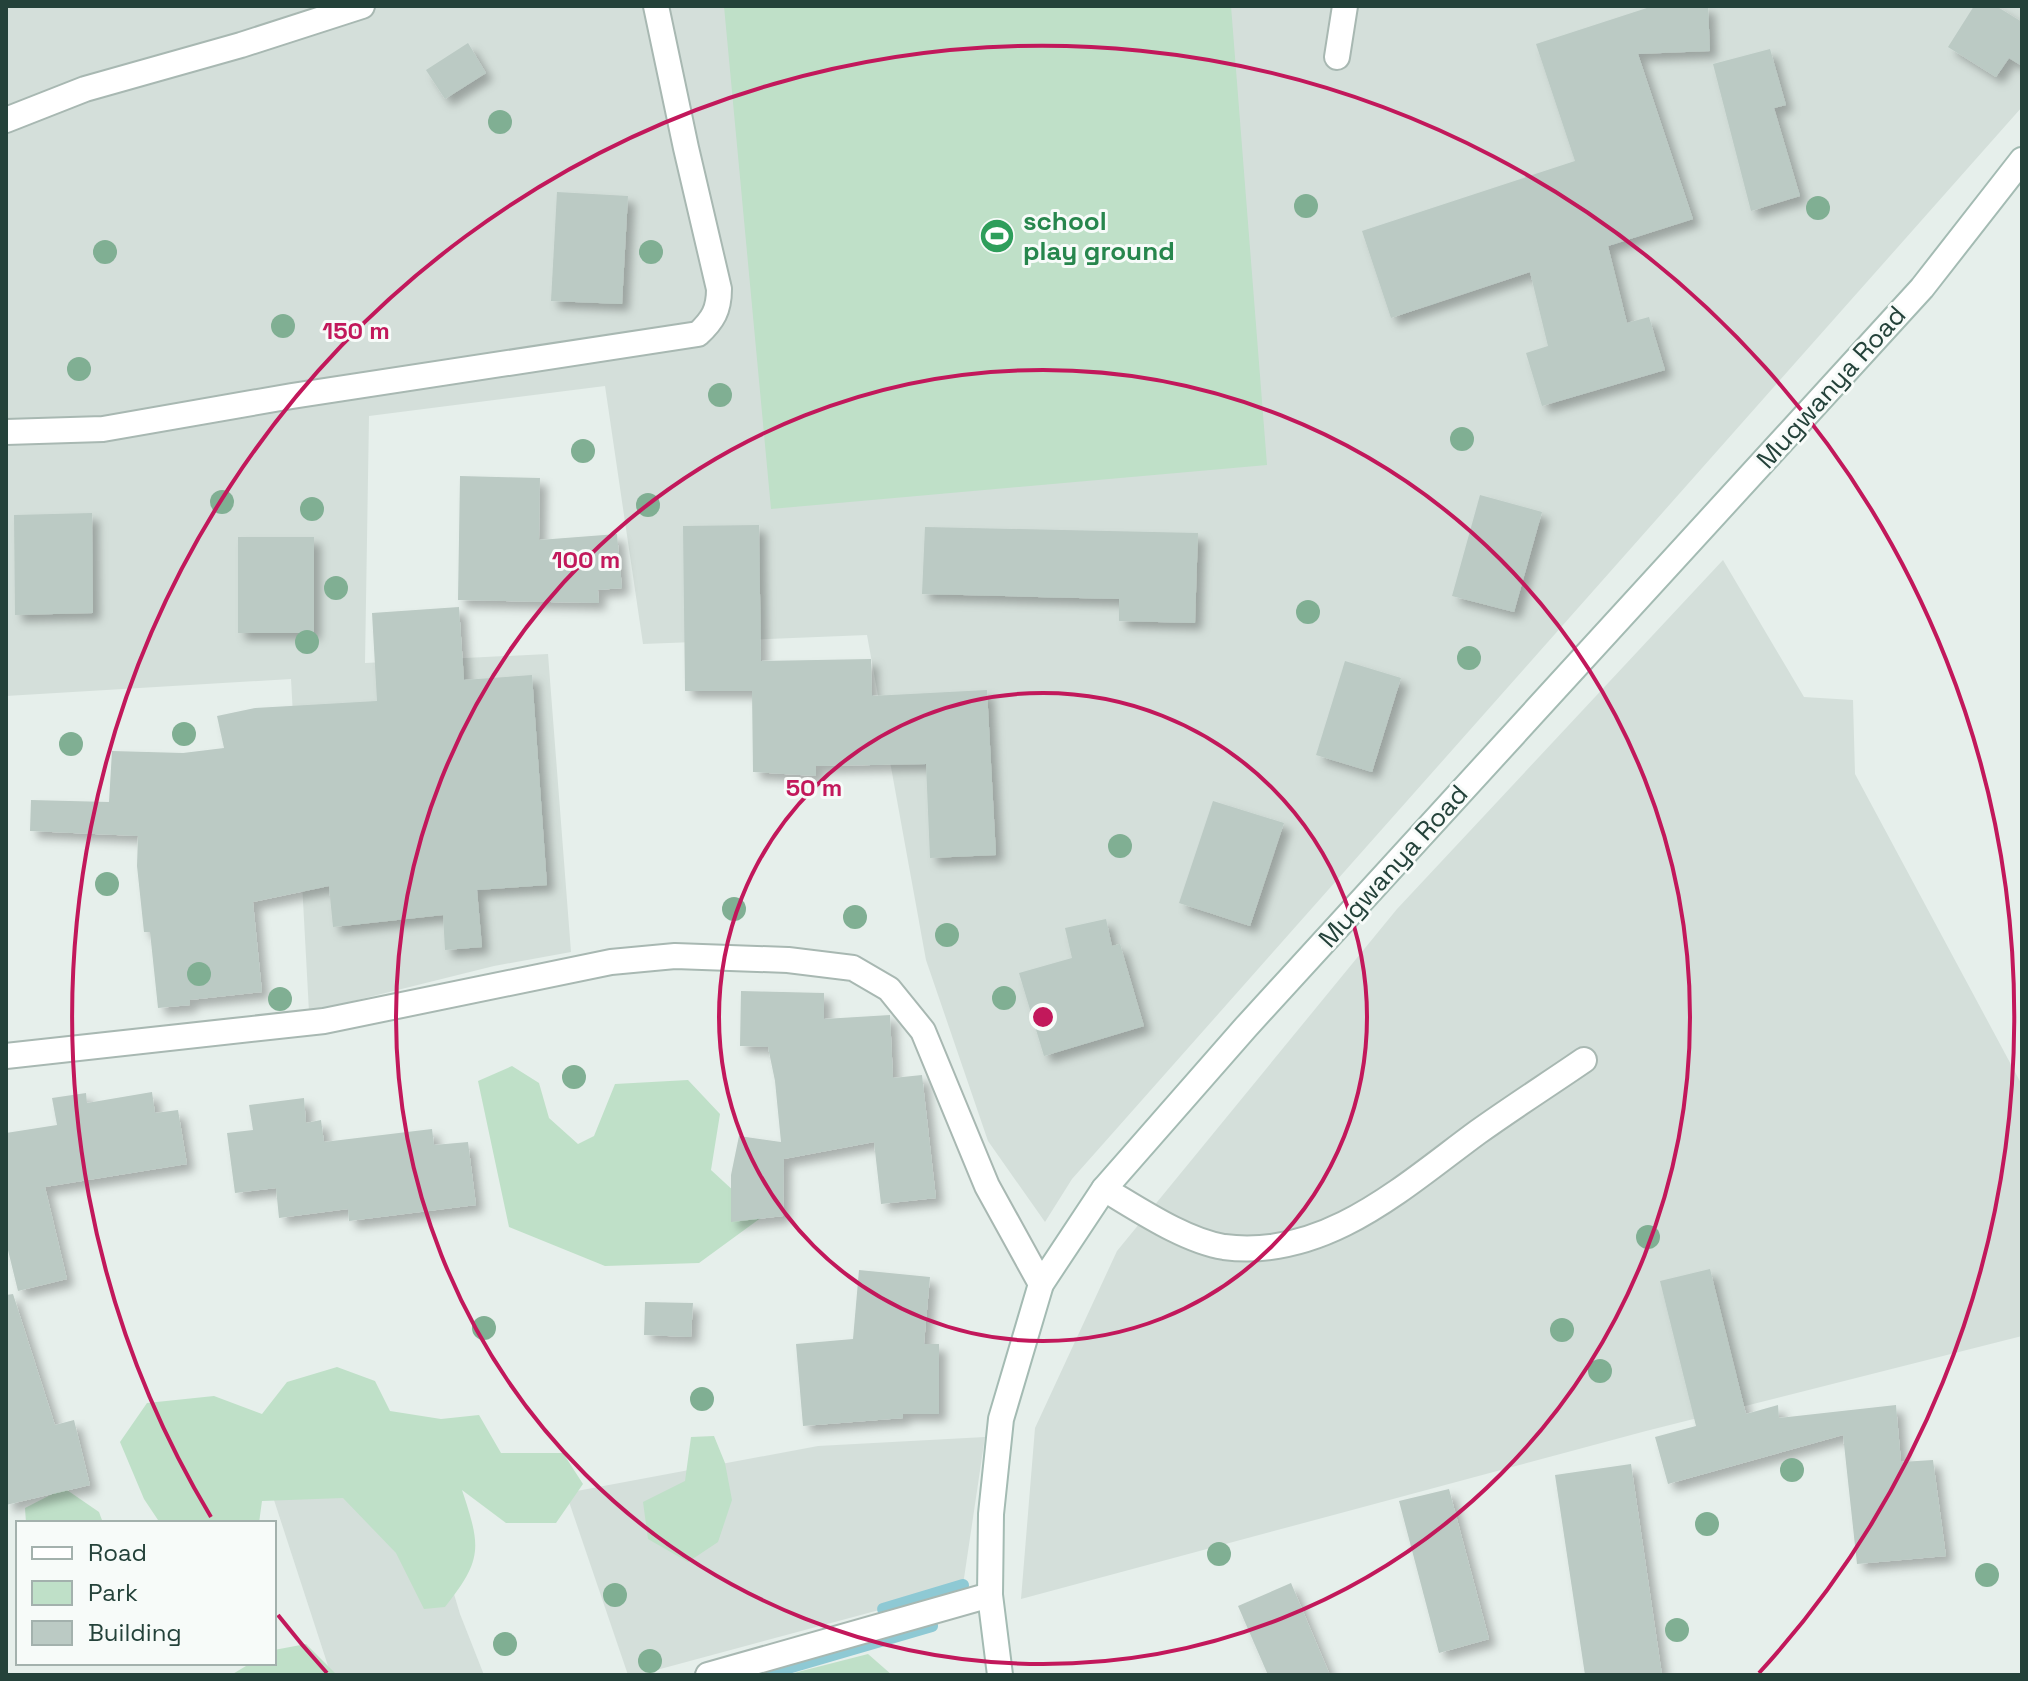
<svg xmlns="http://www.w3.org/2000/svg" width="2028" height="1681" font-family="'Space Grotesk',sans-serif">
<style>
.built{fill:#d4dfda}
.green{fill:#bfe0c8}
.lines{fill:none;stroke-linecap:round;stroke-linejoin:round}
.stream{stroke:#8ec9d4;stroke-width:12}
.building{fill:#bbcac4;filter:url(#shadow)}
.lane-casing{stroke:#a8b8b2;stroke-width:28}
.street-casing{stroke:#a8b8b2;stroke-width:28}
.secondary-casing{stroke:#a4bbb3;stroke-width:28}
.lane{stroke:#fff;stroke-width:24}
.street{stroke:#fff;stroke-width:24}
.secondary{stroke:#fff;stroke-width:24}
.tree{fill:#80af93}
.ring{fill:none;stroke:#c2185b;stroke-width:4}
.labels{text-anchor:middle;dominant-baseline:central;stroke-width:6;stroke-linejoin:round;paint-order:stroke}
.leisure-label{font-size:26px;font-weight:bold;fill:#27864d;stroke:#f7fbf9;text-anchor:start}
.street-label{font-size:26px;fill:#24423a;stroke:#f7fbf9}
.centre{fill:#c2185b;stroke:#f7fbf9;stroke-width:4}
.ring-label{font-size:24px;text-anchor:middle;font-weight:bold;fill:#c2185b;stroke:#f7fbf9;stroke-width:6;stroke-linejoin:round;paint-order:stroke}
</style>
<defs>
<filter id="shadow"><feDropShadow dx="7" dy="7" stdDeviation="4" flood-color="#0004"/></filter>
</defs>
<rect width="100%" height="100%" fill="#e6efeb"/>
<!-- built -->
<g class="built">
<polygon points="6,6 2022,6 2022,107 1072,1179 1045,1222 988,1141 926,960 867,635 643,644 605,386 369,416 365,663 548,654 571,952 494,966 309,1012 291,679 6,696"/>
<polygon points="1723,560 1804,697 1853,700 1855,774 2022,1085 2022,1336 1646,1431 1021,1599 1035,1428 1117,1251 1397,909"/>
<polygon points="985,1437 963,1585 883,1609 638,1675 628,1675 566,1493 818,1446"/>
<polygon points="415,1464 460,1614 484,1675 331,1675 274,1500"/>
</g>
<!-- green -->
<g class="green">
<polygon points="724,6 1231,6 1267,465 771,509"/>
<polygon points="512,1066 539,1083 549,1118 578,1144 594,1136 615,1084 688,1080 720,1114 711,1170 762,1217 699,1263 605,1266 509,1227 478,1081"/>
<path d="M337,1367l38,14 15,30 51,8 38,-4 22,38h62l20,31 -27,39h-50l-44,-33c19,57 21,69 -17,117l-21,2 -28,-56 -53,-55 -81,3 -3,22h-99l-16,-24 -24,-57 27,-39 67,-7 48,18 25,-32z"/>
<polygon points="714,1436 725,1463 732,1500 718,1542 688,1562 648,1539 643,1502 685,1481 691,1437"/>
<polygon points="64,1488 99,1512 103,1523 26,1523 25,1508"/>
<polygon points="306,1644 337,1675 231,1675 251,1663 274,1663 274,1650"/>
<polygon points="868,1654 892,1675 786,1675"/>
</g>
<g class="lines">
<!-- stream -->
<g class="stream">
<polyline points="883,1609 963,1585"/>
<polyline points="764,1675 932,1626"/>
</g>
</g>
<!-- building -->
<g class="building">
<polygon points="1653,6 1708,6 1710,51 1638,54 1693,219 1608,246 1627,323 1649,317 1665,370 1542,406 1526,353 1548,346 1530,272 1391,318 1362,231 1575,161 1536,44"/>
<polygon points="1974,6 1996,6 2022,22 2022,66 2009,58 1996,77 1948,47"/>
<polygon points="468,43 486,73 445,99 426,70"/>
<polygon points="1770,49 1786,105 1774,108 1800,196 1751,211 1713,64"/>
<polygon points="557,192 628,196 622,304 551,301"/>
<polygon points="460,476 540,478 539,540 617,534 622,588 598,590 599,603 458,600"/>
<polygon points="1480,495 1542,512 1514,612 1452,596"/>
<polygon points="92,513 93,613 15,615 14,515"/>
<polygon points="759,525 761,661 871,659 872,696 987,690 996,855 930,858 926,764 816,766 816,776 753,772 752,691 685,691 683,526"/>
<polygon points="925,527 1198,533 1195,623 1119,621 1119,599 922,594"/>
<rect x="238" y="537" width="76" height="96"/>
<polygon points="459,607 464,680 532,675 547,885 477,890 482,947 445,950 443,915 333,927 329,886 253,902 262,992 190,1000 190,1005 158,1008 150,932 144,932 137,866 138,836 30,831 31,800 109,802 112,751 183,753 224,748 217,716 255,708 377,701 372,613"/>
<polygon points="1345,661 1401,678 1372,772 1316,755"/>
<polygon points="1213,801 1284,823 1250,926 1179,903"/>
<polygon points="1106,919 1112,946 1120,944 1144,1026 1044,1056 1019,973 1072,958 1065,928"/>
<polygon points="741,991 824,993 824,1019 890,1015 893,1078 922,1075 936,1198 881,1204 874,1142 784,1159 783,1216 731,1222 731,1175 739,1136 781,1142 775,1081 768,1047 740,1046"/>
<polygon points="152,1092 155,1113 178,1110 187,1164 45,1187 67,1279 18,1291 6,1242 6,1133 57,1125 52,1098 86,1093 87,1103"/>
<polygon points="304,1098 306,1123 321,1120 324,1142 432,1129 434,1145 468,1142 476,1205 349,1221 348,1209 279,1218 276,1188 235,1193 227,1133 253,1130 249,1105"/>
<polygon points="1710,1269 1746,1414 1778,1405 1779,1418 1896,1405 1901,1462 1933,1460 1946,1556 1857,1564 1843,1435 1668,1484 1655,1437 1696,1426 1660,1281"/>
<polygon points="859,1270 930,1277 924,1344 939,1344 939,1414 903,1414 903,1418 803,1426 796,1344 853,1339"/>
<polygon points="13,1294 55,1425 74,1420 90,1485 6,1505 6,1295"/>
<polygon points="645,1302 693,1303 691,1337 644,1335"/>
<polygon points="1631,1464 1662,1675 1585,1675 1555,1475"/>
<polygon points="1449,1489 1489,1639 1439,1653 1399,1501"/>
<polygon points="1291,1583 1330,1675 1268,1675 1238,1606"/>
</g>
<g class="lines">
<!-- lane casing -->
<g class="lane-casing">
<g id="lane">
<polyline points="1337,57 1345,6"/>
<polyline points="6,120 85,89 241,45 362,6"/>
<path d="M6,432l97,-3 189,-33 406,-62c15,-14 21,-24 21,-45l-33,-141 -30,-142"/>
<path d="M1104,1189c34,20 81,52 120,58 101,13 179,-60 254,-115 35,-25 71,-48 106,-72"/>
</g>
</g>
<!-- street casing -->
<g class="street-casing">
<g id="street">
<polyline points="6,1056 324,1021 611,962 675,956 788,960 853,968 889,989 923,1031 987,1186 1041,1284"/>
<polyline points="708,1675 990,1595"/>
</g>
</g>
<!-- secondary casing -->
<g class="secondary-casing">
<polyline id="secondary" points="1000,1675 990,1595 991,1514 1001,1419 1041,1284 1104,1189 1246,1027 1922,288 2022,160"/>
</g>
<!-- lane -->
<use href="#lane" class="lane"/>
<!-- street -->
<use href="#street" class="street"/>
<!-- secondary -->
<use href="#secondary" class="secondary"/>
</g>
<!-- trees -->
<g class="tree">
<circle cx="500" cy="122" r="12"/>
<circle cx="1306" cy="206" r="12"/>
<circle cx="1818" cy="208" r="12"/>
<circle cx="105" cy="252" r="12"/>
<circle cx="651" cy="252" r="12"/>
<circle cx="283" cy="326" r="12"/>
<circle cx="79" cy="369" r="12"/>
<circle cx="720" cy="395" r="12"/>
<circle cx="1462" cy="439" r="12"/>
<circle cx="583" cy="451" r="12"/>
<circle cx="222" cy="502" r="12"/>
<circle cx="648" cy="505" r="12"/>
<circle cx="312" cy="509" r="12"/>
<circle cx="336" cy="588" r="12"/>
<circle cx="1308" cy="612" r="12"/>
<circle cx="307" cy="642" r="12"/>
<circle cx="1469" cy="658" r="12"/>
<circle cx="184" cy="734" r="12"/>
<circle cx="71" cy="744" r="12"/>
<circle cx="1120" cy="846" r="12"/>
<circle cx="107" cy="884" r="12"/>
<circle cx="734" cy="909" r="12"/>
<circle cx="855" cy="917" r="12"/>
<circle cx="947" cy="935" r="12"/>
<circle cx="199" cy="974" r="12"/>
<circle cx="1004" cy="998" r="12"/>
<circle cx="280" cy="999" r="12"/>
<circle cx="574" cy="1077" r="12"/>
<circle cx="1648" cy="1237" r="12"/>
<circle cx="484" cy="1328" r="12"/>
<circle cx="1562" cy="1330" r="12"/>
<circle cx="1600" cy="1371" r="12"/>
<circle cx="702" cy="1399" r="12"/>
<circle cx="1792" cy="1470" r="12"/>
<circle cx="1707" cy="1524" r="12"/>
<circle cx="1219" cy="1554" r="12"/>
<circle cx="1987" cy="1575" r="12"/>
<circle cx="615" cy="1595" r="12"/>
<circle cx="1677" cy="1630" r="12"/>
<circle cx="505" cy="1644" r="12"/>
<circle cx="650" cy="1661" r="12"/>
</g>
<!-- distance rings -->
<g class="ring">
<circle cx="1043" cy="1017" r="324"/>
<circle cx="1043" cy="1017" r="647"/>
<path d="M327 1673A971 971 0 0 1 278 1615M211 1517A971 971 0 1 1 1759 1673"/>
</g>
<!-- icons -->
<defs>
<g id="stadium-disc" transform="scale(1.8)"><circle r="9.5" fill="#2e9e5b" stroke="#f7fbf9"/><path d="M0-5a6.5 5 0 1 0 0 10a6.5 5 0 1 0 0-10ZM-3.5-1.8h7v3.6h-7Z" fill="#fff"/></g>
</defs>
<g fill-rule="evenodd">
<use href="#stadium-disc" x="997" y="236"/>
</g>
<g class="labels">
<!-- leisure labels -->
<g class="leisure-label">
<text x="1023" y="221">school<tspan x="1023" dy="30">play ground</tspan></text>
</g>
<!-- street labels -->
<g class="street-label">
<text transform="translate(1831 387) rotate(-48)">Mugwanya Road</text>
<text transform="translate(1393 866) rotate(-48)">Mugwanya Road</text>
</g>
</g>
<circle cx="1043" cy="1017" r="12" class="centre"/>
<g class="ring-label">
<text x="356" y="339">150 m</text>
<text x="586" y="568">100 m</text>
<text x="814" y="796">50 m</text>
</g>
<!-- border -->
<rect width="2028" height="1681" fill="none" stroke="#24423a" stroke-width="16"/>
<!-- legend -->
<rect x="16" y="1521" width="260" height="144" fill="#f7fbf9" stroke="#a3b1ad" stroke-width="2"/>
<rect x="32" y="1547" width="40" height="12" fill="#ffffff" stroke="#a3b1ad" stroke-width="2"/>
<text x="88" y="1561" font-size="24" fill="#24423a">Road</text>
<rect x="32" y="1581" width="40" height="24" fill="#bfe0c8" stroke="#a3b1ad" stroke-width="2"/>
<text x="88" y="1601" font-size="24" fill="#24423a">Park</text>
<rect x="32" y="1621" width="40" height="24" fill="#bbcac4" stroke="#a3b1ad" stroke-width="2"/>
<text x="88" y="1641" font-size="24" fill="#24423a">Building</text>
</svg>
